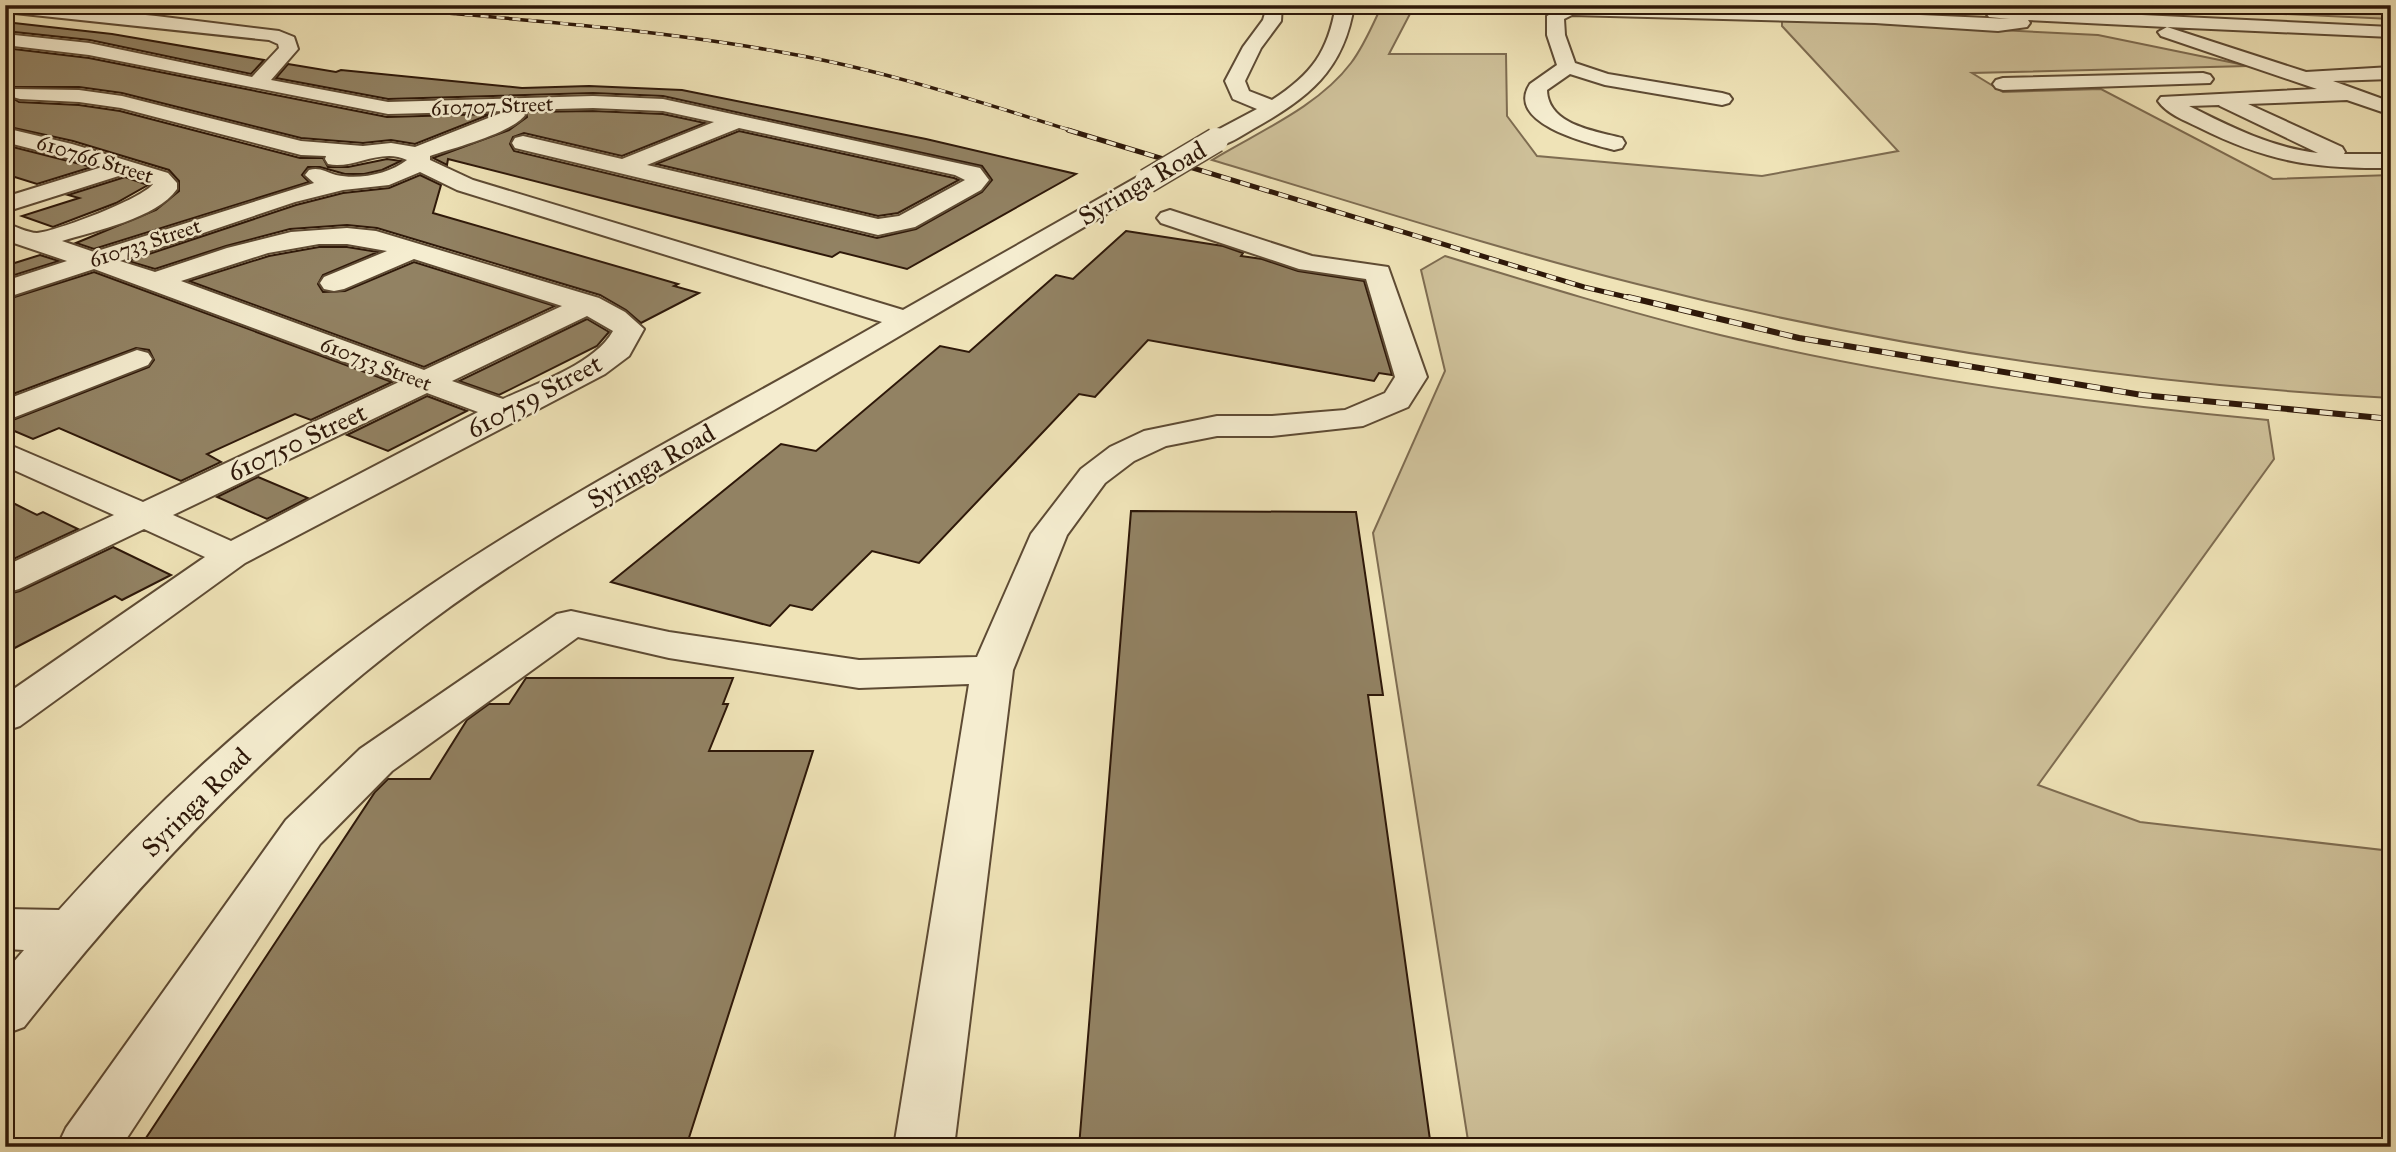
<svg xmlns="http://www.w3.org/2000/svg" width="2396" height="1152" font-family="'IM FELL Great Primer',serif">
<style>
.green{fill:#cec099;stroke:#7e6c51;stroke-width:2}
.building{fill:#928263;stroke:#2e1809;stroke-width:2}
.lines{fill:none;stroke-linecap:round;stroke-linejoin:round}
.minor-casing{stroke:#5e4b34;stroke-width:4}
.minor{fill:#f5edd0;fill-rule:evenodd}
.rail-far2-casing{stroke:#2e1809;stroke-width:3.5}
.rail-far1-casing{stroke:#2e1809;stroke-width:5}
.rail-casing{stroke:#2e1809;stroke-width:6}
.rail-far2{stroke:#f5edd0;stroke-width:2.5;stroke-dasharray:8;stroke-linecap:butt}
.rail-far1{stroke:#f5edd0;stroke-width:3.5;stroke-dasharray:10;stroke-linecap:butt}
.rail{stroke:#f5edd0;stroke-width:4.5;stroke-dasharray:13;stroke-linecap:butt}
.minor-bridge-casing{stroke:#5e4b34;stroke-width:27;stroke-linecap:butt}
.minor-bridge{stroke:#f5edd0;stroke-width:24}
.labels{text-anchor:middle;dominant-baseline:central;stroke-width:5;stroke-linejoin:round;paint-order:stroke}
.far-street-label{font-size:21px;fill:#2e1809;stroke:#f5edd0}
.street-label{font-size:26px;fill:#2e1809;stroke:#f5edd0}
</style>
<rect width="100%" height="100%" fill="#efe3b7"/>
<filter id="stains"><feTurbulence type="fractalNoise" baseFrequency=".00286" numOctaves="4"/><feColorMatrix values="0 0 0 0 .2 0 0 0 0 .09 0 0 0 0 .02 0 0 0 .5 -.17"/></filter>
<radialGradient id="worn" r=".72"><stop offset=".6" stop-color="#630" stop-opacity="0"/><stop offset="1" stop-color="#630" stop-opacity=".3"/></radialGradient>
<!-- green -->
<g class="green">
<path d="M1382,5h123l-6,7 -87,-2 -23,44h117l1,62 30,40 225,20 136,-25 -116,-125v-7l316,16 151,31 -277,7 31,19 98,-3 172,90 118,-4v223c-254,-14 -508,-51 -754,-114 -143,-36 -284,-82 -425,-124 46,-28 106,-53 139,-97 13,-17 22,-39 31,-58z"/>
<polygon points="2094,5 2391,5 2391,19"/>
<path d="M1445,256c91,28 182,56 275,79 180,43 364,68 548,85l6,39 -236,326 102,37 251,29v296h-922l-96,-614 72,-162 -24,-101z"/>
</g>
<!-- building -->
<g class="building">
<polygon points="5,22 112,34 264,60 251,74 90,40 5,31"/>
<polygon points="5,48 89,58 387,117 491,114 415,144 391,140 363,143 301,138 122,93 79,87 11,87 8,95 19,102 79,105 120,111 300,158 323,158 328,167 348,167 387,159 401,161 382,170 364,174 345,174 320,167 308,167 302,175 309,182 94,249 76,243 156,210 179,191 179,181 169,170 73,141 5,126"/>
<polygon points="288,64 336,72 341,70 522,88 589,86 682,90 926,139 1076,174 907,269 840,252 832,257 448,159 447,165 433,158 509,130 527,117 526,112 593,111 663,114 705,123 622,156 524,133 513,137 510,144 514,151 877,238 916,229 982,192 992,180 982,166 663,96 593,93 388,99 276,78"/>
<polygon points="739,131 954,178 959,180 898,213 878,216 656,164"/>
<polygon points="5,145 92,167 37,184 5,174"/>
<polygon points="420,175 441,185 433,213 678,284 674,286 699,293 641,323 626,310 600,295 377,228 347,225 290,229 226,246 155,269 128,261 296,205 343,193 389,188"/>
<polygon points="125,177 148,185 116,203 53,227 22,216 79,198 68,195"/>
<polygon points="1126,231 1223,246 1243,253 1241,256 1262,259 1298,271 1364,281 1392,375 1379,373 1374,381 1148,340 1095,397 1079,394 919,563 872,551 812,610 790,605 770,626 611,582 781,444 816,451 940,346 969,352 1056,275 1073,279"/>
<polygon points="319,247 347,247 378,252 323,275 318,284 323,292 345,291 414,262 555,306 424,367 189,281 269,256"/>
<polygon points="40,255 59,261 5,278 5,266"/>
<polygon points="94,272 392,382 311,420 295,414 207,454 221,462 181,481 59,428 33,439 5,427 5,423 149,367 154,360 149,350 136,348 5,397 5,300"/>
<polygon points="587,319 609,332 597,346 499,395 459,381"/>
<polygon points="427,396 467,411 388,451 347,435"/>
<polygon points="258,477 308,498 267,519 217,497"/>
<polygon points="5,499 37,515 43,512 78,529 5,563"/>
<polygon points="1131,511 1356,512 1383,695 1368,695 1431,1147 1079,1147"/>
<polygon points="113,547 171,575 122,600 115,596 5,653 5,595 20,591"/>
<polygon points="526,678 733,678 723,704 728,704 709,751 813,751 686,1147 140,1147 375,792 388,779 430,779 467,720 489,704 509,704"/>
</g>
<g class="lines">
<!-- minor casing -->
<g class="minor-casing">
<g id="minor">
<path d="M5,5h37l114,11 123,15 15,6 4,12 -27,31 117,22 205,-6 70,3 317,69 9,12 -8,10 -66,37 -37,8 -363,-87 -3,-5 3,-5 8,-2 99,23 92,-37 -51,-11 -70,-3 -72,2 4,5c-13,18 -72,33 -95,41v4l43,20 430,130 236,-134h16l4,5 -4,5c-124,71 -246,145 -369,217 -132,76 -268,148 -388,243 -141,110 -263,240 -374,381l-19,7v-62l19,-22 -19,-1v-40l54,1c108,-121 232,-230 366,-321 145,-99 304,-179 457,-267l-425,-132 -37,-18 -31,13 -46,5 -48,12 -175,59 35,11 72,-24 64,-16 56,-4 29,3 223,67 26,14 19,17 -15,27 -24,18 -360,189 -225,163 -15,5v-36l200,-138 -61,-28 -125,60 -14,4v-27l109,-51 -109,-49v-23l138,59 256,-120 -305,-113 -89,29v-17l62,-20 -62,-21v-17c10,3 23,10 32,10 20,-2 105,-34 116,-49l-28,-10 -120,38v-15l97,-30 -97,-25v-14l67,16 96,29 9,10v6c-20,29 -82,42 -115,52l32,11 220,-69 -9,-8 4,-5c11,-3 16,2 27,5 23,5 53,-1 71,-15 -26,-13 -54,10 -79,4l-3,-5 1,-3 -25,-1 -180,-47 -42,-6 -59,-3 -7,-2 -3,-4 3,-4 66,1 43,6 179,45 62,5 28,-3 24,4 91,-36 -118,3 -299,-59 -84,-10v-11l84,9 163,34 27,-29 -1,-4 -9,-4 -264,-28zM739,128l216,47 10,5 -66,36 -21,3 -231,-54zM319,244h28l40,7 -63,26 -4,6 4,6 10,2 10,-2 70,-30 148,47 -138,64 -243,-89 87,-28zM587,316l26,15c-18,33 -76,52 -110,68l-51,-18zM427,393l51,19 -247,129 -58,-26z"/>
<path d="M1262,5h20l-1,16 -20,27 -16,33 4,10 23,9c40,-26 56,-48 64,-95h18c-10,66 -46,93 -101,124 -14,8 -29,20 -45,16l-3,-5 3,-5 49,-26 -24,-10 -8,-18 18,-34 20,-27 3,-10z"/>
<path d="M1567,5l308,8 135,6 -21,-2 -3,-4 9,-5 396,19v10l-224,-10 139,45 85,-5v12l-58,2 58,21v13l-44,-15 -99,4 94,43 3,5 -1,2h47v14c-78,1 -123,-6 -193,-41 -14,-7 -31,-13 -40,-26l3,-4 156,-8 -156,-53 -3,-4 9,-5 -139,-7 2,3 -3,4 -29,4 -123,-8 -303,-8 -8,4 1,16 10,28 33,11 114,19 7,2 3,4 -3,4 -7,2 -117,-20 -35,-11 -23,16c1,35 48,41 75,48l3,5 -3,5 -8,2c-23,-6 -110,-26 -84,-66l27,-19 -10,-30v-19zM2219,105l1,1 98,47c-46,-5 -87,-26 -129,-47z"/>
<polygon points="2203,73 2210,75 2213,79 2210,83 2003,90 1996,88 1993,84 1996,80 2003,78"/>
<polygon points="1170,210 1312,256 1388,267 1427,377 1408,407 1363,426 1272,436 1217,436 1166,446 1134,461 1105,483 1067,535 1013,670 954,1147 894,1147 969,684 859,688 669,658 578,637 392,771 320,844 121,1147 57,1147 66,1128 286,820 360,749 557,614 571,611 669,632 859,660 977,657 1031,534 1081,469 1110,447 1144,431 1217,416 1272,416 1345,410 1385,393 1395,377 1366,279 1299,269 1161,223 1157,218 1161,213"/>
<polygon points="137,350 148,353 152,359 148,365 5,421 5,400"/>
</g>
</g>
<!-- minor -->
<use href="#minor" class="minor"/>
<!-- rail-far2 casing -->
<g class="rail-far2-casing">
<path id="rail-far2" d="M353,5c145,13 290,22 433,48 98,17 193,49 287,78"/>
</g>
<!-- rail-far1 casing -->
<g class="rail-far1-casing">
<polyline id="rail-far1" points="1068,130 1584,287 1635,299"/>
</g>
<!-- rail casing -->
<g class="rail-casing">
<polyline id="rail" points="1628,297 1799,338 2142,395 2391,419"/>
</g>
<!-- rail-far2 -->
<use href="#rail-far2" class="rail-far2"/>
<!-- rail-far1 -->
<use href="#rail-far1" class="rail-far1"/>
<!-- rail -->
<use href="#rail" class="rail"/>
<!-- minor-bridge casing -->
<g class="minor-bridge-casing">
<polyline id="minor-bridge" points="1147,181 1216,140"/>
</g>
<!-- minor-bridge -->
<use href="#minor-bridge" class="minor-bridge"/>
</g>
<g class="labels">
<!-- far-street labels -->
<g class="far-street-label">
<text transform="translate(492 106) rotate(-2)">610707 Street</text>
<text transform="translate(95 159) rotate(17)">610766 Street</text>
<text transform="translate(145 243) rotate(-18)">610733 Street</text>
<text transform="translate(376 364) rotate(21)">610753 Street</text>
</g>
<!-- street labels -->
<g class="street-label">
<text transform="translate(1142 183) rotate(-30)">Syringa Road</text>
<text transform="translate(534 396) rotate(-28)">610759 Street</text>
<text transform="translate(297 442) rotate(-25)">610750 Street</text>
<text transform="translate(651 466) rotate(-30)">Syringa Road</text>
<text transform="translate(196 802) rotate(-45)">Syringa Road</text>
</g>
</g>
<!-- margin -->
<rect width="2396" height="1152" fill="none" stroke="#efe3b7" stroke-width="28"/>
<rect x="7" y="7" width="2382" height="1138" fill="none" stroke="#2e1809" stroke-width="3.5"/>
<rect x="14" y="14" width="2368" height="1124" fill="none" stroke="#2e1809" stroke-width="2"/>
<rect width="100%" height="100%" filter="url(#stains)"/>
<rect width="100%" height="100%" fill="url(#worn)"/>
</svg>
